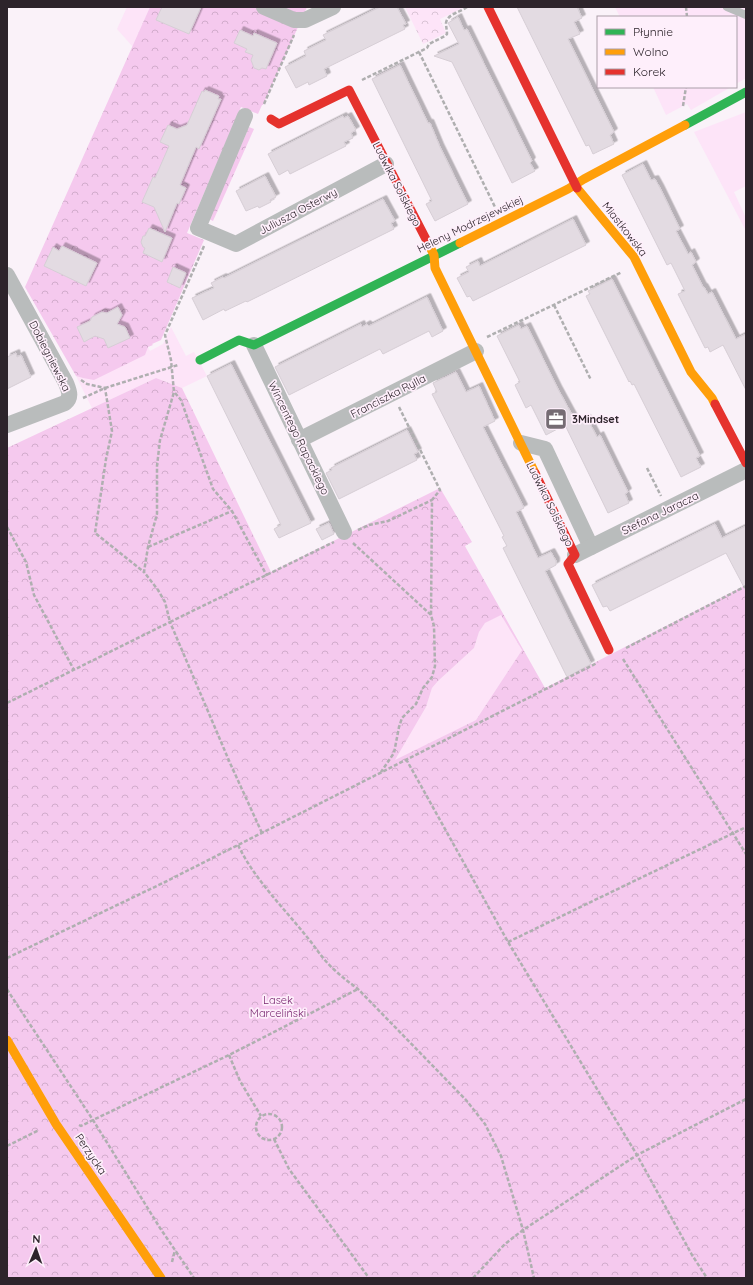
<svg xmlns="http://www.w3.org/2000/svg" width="753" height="1285" font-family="Quicksand,sans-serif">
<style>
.green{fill:#fde4f8}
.forest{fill:url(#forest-crowns);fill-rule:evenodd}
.park{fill:url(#park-crowns)}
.building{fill:#e3dbe2;stroke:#d6ced5;filter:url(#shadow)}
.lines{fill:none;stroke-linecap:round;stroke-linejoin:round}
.path{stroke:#afafb0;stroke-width:2.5;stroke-dasharray:4 2;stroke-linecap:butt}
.lane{stroke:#b9bcbc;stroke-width:8}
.street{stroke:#b9bcbc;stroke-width:16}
.fast{stroke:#30b455;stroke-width:9}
.slow{stroke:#ff9f0a;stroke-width:9}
.jam{stroke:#e5322d;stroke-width:9}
.labels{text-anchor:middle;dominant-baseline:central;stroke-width:3.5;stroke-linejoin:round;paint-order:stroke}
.street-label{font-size:11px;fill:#2d242b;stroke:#feeffb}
.poi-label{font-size:11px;font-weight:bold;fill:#2d242b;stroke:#feeffb;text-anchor:start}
.park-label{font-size:11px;fill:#731e6a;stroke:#feeffb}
</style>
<defs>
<pattern id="forest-crowns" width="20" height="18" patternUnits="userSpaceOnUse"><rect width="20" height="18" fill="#f5c9ee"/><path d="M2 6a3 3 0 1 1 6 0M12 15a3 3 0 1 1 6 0" fill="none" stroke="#d2accc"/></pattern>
<pattern id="park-crowns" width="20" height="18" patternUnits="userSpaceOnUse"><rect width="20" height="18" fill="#fde4f8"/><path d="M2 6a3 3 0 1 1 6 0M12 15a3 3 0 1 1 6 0" fill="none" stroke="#d9c3d5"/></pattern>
<filter id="shadow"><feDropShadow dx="3.5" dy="-3.5" stdDeviation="0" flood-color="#0004"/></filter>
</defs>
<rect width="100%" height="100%" fill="#faf2f9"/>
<!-- green -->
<g class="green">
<polygon points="127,7 150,7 133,47 117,29"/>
<polygon points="615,7 746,7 746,78 736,84 736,17 620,17"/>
<polygon points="653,87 731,87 691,110 687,104 666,115"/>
<polygon points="746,112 746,186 734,192 746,218 746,231 694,132"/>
<polygon points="171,327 186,356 194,352 207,376 182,388 156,378 92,408 76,376 83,378 148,347 150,351 163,344"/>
<polygon points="501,614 522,650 476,720 394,761 426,707 432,688 438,681 474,648 479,632 485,623"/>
</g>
<!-- forest -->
<g class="forest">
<polygon points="150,7 307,7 263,105 262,105 258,114 241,107 187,233 204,240 161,340 152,344 153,345 148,347 145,355 94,380 83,378 76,376 25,287"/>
<polygon points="249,127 254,129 213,221 209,219"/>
<path d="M156,378l26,10 89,184 169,-84 32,54 -7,4 1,2 79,140 201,-103v693h-739v-830zM501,615l21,35 -46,70 -81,40 31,-53 6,-19 6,-7 36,-33 5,-16 6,-9z"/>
</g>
<!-- park -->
<polygon class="park" points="405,7 465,7 440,19 446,33 423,44"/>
<!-- building -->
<g class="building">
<polygon points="162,7 201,7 189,34 156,20"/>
<polygon points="380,7 397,7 406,24 403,25 405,29 324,69 327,76 309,85 308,82 296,88 285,67 306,56 304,51 326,40 323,35"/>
<polygon points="517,7 577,7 582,18 574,22 580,34 568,39 614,132 610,135 614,144 593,154 589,145 586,146"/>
<polygon points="458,17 464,30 467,29 532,161 530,163 535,171 512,183 452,62 434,56 459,44 448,23"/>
<polygon points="240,30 253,36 254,33 277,43 266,69 262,68 259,70 254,68 251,60 253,55 245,52 247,49 234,43"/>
<polygon points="400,65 428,123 430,123 440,147 468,204 435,221 426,204 432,201 372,79"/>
<polygon points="205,90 219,96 218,99 221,99 199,149 196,147 180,185 186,188 179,204 177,203 165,232 154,207 142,202 153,177 155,178 169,146 160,142 168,125 177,129 187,125 202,91 204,92"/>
<polygon points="343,116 344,118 348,116 356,130 351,133 353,138 344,142 346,146 290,174 288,170 279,175 268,154"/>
<polygon points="643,164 651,180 655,179 660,188 680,229 676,231 688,254 691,252 696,262 692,265 703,287 704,287 708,294 712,292 736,339 746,334 746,390 723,345 710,352 708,347 705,348 678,294 685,291 671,263 667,265 622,175"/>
<polygon points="265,176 276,197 270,200 271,202 259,208 258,206 246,211 236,191"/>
<polygon points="383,199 395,221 391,223 394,229 247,302 246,301 225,311 224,309 203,320 192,298 214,288 211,283 223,277 224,278"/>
<polygon points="573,219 586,245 473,301 470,296 467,297 457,278 469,272 466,267 478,261 480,266"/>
<polygon points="149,228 172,238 162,262 143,253 145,248 143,247 141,242 143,236 145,236"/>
<polygon points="62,246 97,263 86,286 44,266 53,247 59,251"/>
<polygon points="173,267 186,273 180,288 167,282"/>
<polygon points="612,279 700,456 696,458 701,467 681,477 634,384 632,385 630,381 629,382 586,296 590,294 588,291"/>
<polygon points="427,297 443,331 432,337 429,331 383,354 380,349 289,395 275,367 361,324 362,327 367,324 369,326"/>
<polygon points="118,307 122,315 117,324 125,327 130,338 108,348 104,339 95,336 84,342 77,327 90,321 92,317 102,312 107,313"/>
<polygon points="519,325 521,329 527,326 558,389 577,424 587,418 597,437 600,435 628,492 625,494 629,503 608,513 565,425 546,435 531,405 526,408 515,385 520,382 497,336"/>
<polygon points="16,353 17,357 21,355 31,377 7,389 7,357"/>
<polygon points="231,364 311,523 279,538 274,529 281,525 207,376"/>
<polygon points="456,372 466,392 479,386 495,421 483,427 524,508 516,512 538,558 551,552 556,561 556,565 545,571 591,664 567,677 503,548 507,546 502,537 504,536 432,394 437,392 433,383"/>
<polygon points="407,430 418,452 414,454 417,460 339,499 326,473 332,470 331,468"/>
<polygon points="329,523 334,534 322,540 316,529"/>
<polygon points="715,524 722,538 746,526 746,591 726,553 610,611 607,606 603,607 592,585"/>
</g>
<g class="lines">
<!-- path -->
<g class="path">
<polyline points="686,7 687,17"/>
<polyline points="419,52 495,207"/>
<path d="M362,80l65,-32 2,-4 16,-8 2,-2c0,-4 -1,-7 -1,-11 1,-9 15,-11 21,-16"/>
<polyline points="264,104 294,35"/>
<polyline points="683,106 686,87"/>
<polyline points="204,246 165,335 171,360 174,392 160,440 157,466 157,514 148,547 144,572 158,590 165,602 170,622 334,542"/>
<polyline points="554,305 591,380"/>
<polyline points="487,337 622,272"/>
<polyline points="81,380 87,384 105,388 112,431 106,459 95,533 144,572"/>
<polyline points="175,393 181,400 213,489 232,511 267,576"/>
<polyline points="83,398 105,388 178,365"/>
<polyline points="399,407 440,490 432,500 431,615"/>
<polyline points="647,468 661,496"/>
<polyline points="7,527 26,562 34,595 74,670"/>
<polyline points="358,530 369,525 388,521 432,500"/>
<polyline points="353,543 431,615 434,626 435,666 432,677 423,688 416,704 402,718 399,727 394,753 381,772"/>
<polyline points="148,547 232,511"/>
<polyline points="626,648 746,586"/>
<polyline points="623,659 746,854"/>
<polyline points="7,703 170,622 230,763 262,833"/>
<polyline points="406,759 508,942 637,1155 692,1255 707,1278"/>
<path d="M238,845c17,35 45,62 69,92 6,7 11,15 17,22 10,12 22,21 34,30l108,111 19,24 16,32 22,74 11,48"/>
<polyline points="508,942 746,827"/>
<polyline points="7,958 165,882 597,663"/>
<polyline points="7,989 8,991 93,1120 160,1228 194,1278"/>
<polyline points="229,1055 240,1081 261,1116"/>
<circle cx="269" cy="1127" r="13"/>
<polyline points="79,1125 81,1126 93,1120 229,1055 358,989"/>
<polyline points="274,1139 289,1169 369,1278"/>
<polyline points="7,1146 39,1130"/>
<polyline points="172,1262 175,1250"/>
<polyline points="473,1278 505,1244 523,1230 637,1155 746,1099"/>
</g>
<!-- lane -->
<polyline class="lane" points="727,7 746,15"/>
<!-- street -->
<g class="street">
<polyline points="264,7 294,20 305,20 333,7"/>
<polyline points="245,116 198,228 236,244 386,164"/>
<path d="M7,275l59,108c3,8 6,14 -1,20l-58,22"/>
<polyline points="254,345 344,532"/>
<polyline points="299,440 476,351"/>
<polyline points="521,443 545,449 591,547"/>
<polyline points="575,555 746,470"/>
</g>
<!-- fast -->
<g class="fast">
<polyline points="685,125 746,92"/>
<polyline points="200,360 239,340 254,345 460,243"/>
</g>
<!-- slow -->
<g class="slow">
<polyline points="577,188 634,257 691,372 712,398 715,404"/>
<polyline points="460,243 568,189 584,179 685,125"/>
<polyline points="429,245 434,255 435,268 535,473"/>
<polyline points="7,1040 56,1124 161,1278"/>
</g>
<!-- jam -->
<g class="jam">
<polyline points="488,7 577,188"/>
<polyline points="271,119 279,124 349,90 429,245"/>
<polyline points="715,404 746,463"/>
<polyline points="535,473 575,555 568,564 609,650"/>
</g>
</g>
<!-- icons -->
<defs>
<g id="office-square" transform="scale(1.15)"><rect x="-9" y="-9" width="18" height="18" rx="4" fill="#756c73" stroke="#feeffb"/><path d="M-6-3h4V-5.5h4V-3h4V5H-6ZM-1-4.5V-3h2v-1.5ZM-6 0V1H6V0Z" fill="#fff"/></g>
</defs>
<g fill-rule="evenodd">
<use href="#office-square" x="556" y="419"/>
</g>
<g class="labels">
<!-- street labels -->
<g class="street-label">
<text transform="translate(397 184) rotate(63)">Ludwika Solskiego</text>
<text transform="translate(298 211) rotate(-28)">Juliusza Osterwy</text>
<text transform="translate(470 224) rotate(-26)">Heleny Modrzejewskiej</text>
<text transform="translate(625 229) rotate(52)">Miastkowska</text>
<text transform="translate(50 356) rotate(63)">Dobiegniewska</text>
<text transform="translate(388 396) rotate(-27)">Franciszka Rylla</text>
<text transform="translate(299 438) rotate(64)">Wincentego Rapackiego</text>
<text transform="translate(550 504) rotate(64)">Ludwika Solskiego</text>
<text transform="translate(660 513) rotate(-26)">Stefana Jaracza</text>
<text transform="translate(91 1154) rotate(56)">Perzycka</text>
</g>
<!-- poi labels -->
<g class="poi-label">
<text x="572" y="419">3Mindset</text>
</g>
<!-- park labels -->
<g class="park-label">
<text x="278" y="1000">Lasek<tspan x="278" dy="13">Marceliński</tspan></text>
</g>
</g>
<!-- border -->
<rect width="753" height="1285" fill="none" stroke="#2d242b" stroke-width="16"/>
<!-- legend -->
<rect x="597" y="16" width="140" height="72" fill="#feeffb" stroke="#aa9ea8"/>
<rect x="605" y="29" width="20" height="6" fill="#30b455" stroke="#aa9ea8"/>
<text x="633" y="36" font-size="12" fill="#2d242b">Płynnie</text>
<rect x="605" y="49" width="20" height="6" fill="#ff9f0a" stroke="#aa9ea8"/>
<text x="633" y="56" font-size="12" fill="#2d242b">Wolno</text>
<rect x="605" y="69" width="20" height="6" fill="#e5322d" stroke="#aa9ea8"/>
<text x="633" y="76" font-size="12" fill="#2d242b">Korek</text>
<!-- north arrow -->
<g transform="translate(36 1249) rotate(2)" stroke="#feeffb" stroke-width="3" paint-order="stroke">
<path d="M0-3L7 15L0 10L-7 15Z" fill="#2d242b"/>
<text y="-6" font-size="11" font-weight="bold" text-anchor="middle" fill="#2d242b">N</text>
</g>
</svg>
